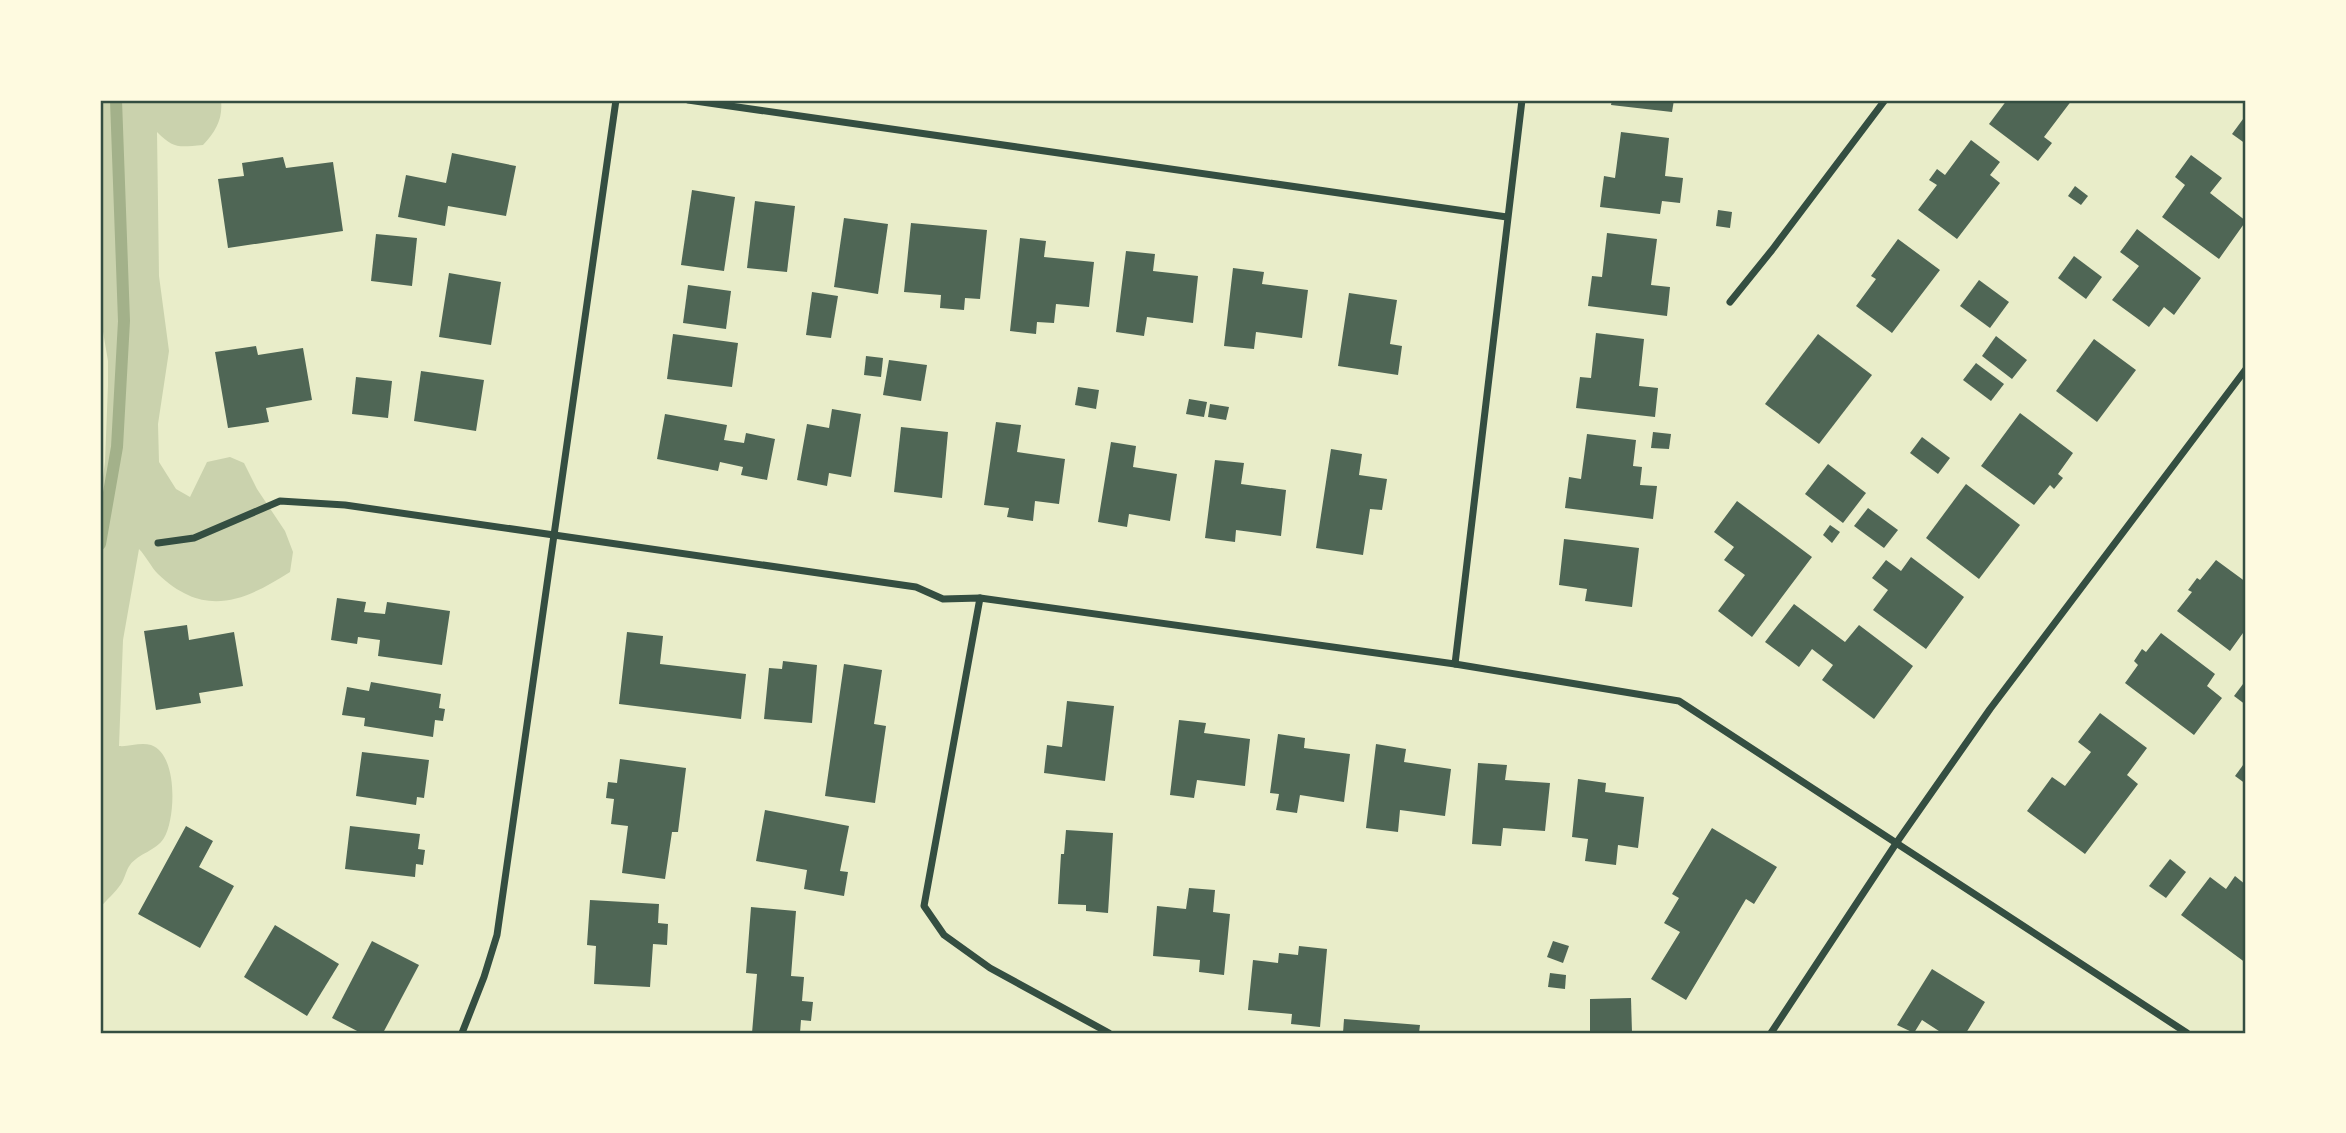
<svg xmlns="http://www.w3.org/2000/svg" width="2346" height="1133" font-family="Ubuntu,sans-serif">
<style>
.green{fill:#cad2ad}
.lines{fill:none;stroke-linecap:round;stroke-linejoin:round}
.stream{stroke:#a3b18a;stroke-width:12}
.building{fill:#4f6655}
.minor{stroke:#344e41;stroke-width:7}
.neatline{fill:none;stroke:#344e41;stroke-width:2.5}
</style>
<rect width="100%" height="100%" fill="#e9edc9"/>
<!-- green -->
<path class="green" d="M100,100h121c2,19 -5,31 -18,45 -25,2 -29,4 -46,-13l2,144 10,75 -11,73 1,38 17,27 14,8 17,-35 23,-5 14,6 13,26 28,42 8,21 -3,20c-47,30 -86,46 -132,2 -7,-7 -12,-18 -19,-25l-16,91 -4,106c10,1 21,-4 32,-1 27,9 25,73 13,93 -8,13 -25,15 -34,27 -4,5 -5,13 -9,19 -6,9 -15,16 -21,24v-407l5,-39 3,-77v-24l-8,-47z"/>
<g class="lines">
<!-- stream -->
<polyline class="stream" points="100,544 117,447 124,321 116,100"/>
</g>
<!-- building -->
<g class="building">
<polygon points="1612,100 1674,100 1672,112 1611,105"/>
<polygon points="2007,100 2072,100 2044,137 2052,143 2038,161 1989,124"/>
<polygon points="2246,115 2246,144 2232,134"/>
<polygon points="1621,132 1669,138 1665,176 1683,178 1680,203 1662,201 1660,214 1600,207 1604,176 1615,178"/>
<polygon points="1971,140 2000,162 1990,175 2000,183 1957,239 1918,210 1937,185 1929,180 1937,169 1945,175"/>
<polygon points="452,153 516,166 506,216 448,206 445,226 398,217 406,175 446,183"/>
<polygon points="2191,155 2222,178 2210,193 2246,221 2219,259 2162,217 2185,185 2175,177"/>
<polygon points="283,157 286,168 333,162 343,231 228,248 218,179 244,176 242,163"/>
<polygon points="2075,186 2088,196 2081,205 2068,196"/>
<polygon points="692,190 735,197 724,271 681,265"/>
<polygon points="755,201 795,206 787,272 747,268"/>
<polygon points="1718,210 1732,212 1730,228 1716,226"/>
<polygon points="844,218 888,224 878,294 834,287"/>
<polygon points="911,223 987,230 980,299 965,298 964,310 940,308 941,295 904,292"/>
<polygon points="2137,229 2201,278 2174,315 2164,307 2149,327 2112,300 2139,266 2120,252"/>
<polygon points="1607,233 1657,239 1651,285 1670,287 1667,316 1588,306 1592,276 1602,277"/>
<polygon points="376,234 417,238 412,286 371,281"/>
<polygon points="1020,238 1046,241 1044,257 1094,262 1089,307 1056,304 1054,323 1037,322 1036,334 1010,331"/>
<polygon points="1898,239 1940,270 1892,333 1856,306 1876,279 1871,276"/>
<polygon points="1126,251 1155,254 1153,271 1198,276 1193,323 1147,317 1144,336 1116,332"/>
<polygon points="2074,256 2102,277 2086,299 2058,278"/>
<polygon points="1233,268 1264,272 1262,284 1308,290 1302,338 1256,332 1254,349 1224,346"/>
<polygon points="449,273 501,282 491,345 439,337"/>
<polygon points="1979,280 2009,302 1990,328 1960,306"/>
<polygon points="688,285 731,291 726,329 683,323"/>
<polygon points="812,292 838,296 831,338 806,335"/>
<polygon points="1349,293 1397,300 1390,344 1402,346 1398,375 1338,366"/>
<polygon points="1596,333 1644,339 1639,386 1658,388 1655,417 1576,408 1580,377 1591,378"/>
<polygon points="673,334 738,343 732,387 667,379"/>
<polygon points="1818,334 1872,375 1819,444 1765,404"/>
<polygon points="1996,336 2027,360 2012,379 1982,356"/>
<polygon points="2094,339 2136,370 2097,422 2056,391"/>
<polygon points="256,346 258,355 303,348 312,400 266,408 269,422 228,428 215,352"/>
<polygon points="866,356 883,358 881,377 864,375"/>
<polygon points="889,360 927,365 921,401 883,395"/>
<polygon points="1976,363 2004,384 1991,401 1963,380"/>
<polygon points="421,371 484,380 476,431 414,421"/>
<polygon points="356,377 392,381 388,418 352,414"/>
<polygon points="1078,387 1099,390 1096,409 1075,405"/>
<polygon points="1189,399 1207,402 1204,417 1186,414"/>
<polygon points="1210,404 1229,407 1226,420 1208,417"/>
<polygon points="832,409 861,414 851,477 829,473 827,486 797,480 807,424 829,428"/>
<polygon points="2020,413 2073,453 2058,474 2063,478 2054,489 2050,485 2034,505 1981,466"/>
<polygon points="665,414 727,425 724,440 744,443 746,433 775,439 767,480 741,475 743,467 720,462 718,471 657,459"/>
<polygon points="996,422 1021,425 1017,452 1065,459 1059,504 1035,501 1033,521 1007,517 1009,508 984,505"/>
<polygon points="901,427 948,432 942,498 894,492"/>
<polygon points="1653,432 1671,434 1669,449 1651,448"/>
<polygon points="1587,434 1636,440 1633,466 1642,467 1640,485 1657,486 1653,519 1565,508 1569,477 1581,479"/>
<polygon points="1922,437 1950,458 1938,474 1910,453"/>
<polygon points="1111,442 1136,446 1133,467 1177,474 1170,521 1129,514 1127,527 1098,522"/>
<polygon points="1331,449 1362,454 1359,475 1387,479 1382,510 1370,509 1363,555 1316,548"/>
<polygon points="1215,460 1244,463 1241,484 1286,490 1281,536 1236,530 1235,542 1205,538"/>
<polygon points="1828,464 1866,493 1843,523 1805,494"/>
<polygon points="1966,484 2020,525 1979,579 1926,538"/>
<polygon points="1737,501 1812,557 1752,637 1718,611 1745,575 1724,560 1734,547 1714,532"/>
<polygon points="1868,508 1898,530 1884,548 1854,526"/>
<polygon points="1830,525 1840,532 1832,543 1823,535"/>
<polygon points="1564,539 1639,548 1632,607 1585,601 1587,589 1559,585"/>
<polygon points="1911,557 1964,597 1926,649 1873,610 1888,590 1872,578 1886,560 1901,571"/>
<polygon points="2216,560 2246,582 2246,636 2243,633 2230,651 2177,611 2192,592 2188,590 2197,578 2200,580"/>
<polygon points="337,598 366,602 364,612 385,614 387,602 450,611 442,665 378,656 380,640 358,637 357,644 331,640"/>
<polygon points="1794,604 1845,642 1859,625 1913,666 1874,719 1822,680 1833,665 1812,649 1799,667 1765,642"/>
<polygon points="187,625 189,640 234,632 243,686 199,693 201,703 156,710 144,631"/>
<polygon points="627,632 663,636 660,664 746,674 741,719 619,704"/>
<polygon points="2161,633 2215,674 2207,686 2222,698 2194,735 2125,683 2138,665 2134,661 2142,649 2146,652"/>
<polygon points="783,661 817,665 812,723 764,719 769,668 782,669"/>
<polygon points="844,664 882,670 874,724 886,726 875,803 825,796"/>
<polygon points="2246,680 2246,705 2234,696"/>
<polygon points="371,682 441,694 439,708 445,709 443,721 435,720 433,737 364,726 365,718 342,715 347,687 369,691"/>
<polygon points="1067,701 1114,706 1105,781 1044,773 1047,745 1062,747"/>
<polygon points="2100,713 2147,748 2127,775 2138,784 2085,854 2027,811 2052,777 2065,786 2091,752 2078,742"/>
<polygon points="1179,720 1206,723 1204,733 1250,739 1245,786 1197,780 1194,798 1170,795"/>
<polygon points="1278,734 1305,738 1304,748 1350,754 1344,802 1300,795 1297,813 1276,810 1279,794 1270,793"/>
<polygon points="1376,744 1406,749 1404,762 1451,769 1445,816 1400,810 1398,832 1366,828"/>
<polygon points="362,752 429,760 424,798 417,797 416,805 356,796"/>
<polygon points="620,759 686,768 678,832 672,832 665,879 622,873 628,826 611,824 614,799 606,798 608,782 617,783"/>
<polygon points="2246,761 2246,784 2235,776"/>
<polygon points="1478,763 1507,765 1505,780 1550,783 1545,831 1503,828 1501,846 1472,844"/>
<polygon points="1578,779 1606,783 1605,792 1644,797 1638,848 1618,845 1616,865 1585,861 1588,839 1572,837"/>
<polygon points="765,810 849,826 840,871 848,872 844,896 804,889 807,870 756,861"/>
<polygon points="186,826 213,841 199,867 234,886 200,948 138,914"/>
<polygon points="350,826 420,834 418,849 425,850 423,865 416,864 415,877 345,869"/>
<polygon points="1712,828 1777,867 1754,904 1746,899 1686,1000 1651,979 1680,932 1664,923 1679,898 1672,894"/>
<polygon points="1066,830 1113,833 1108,913 1086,911 1086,905 1058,904 1061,854 1064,854"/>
<polygon points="2170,859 2186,872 2166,898 2149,886"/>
<polygon points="2235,876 2246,885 2246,963 2181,915 2210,877 2226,889"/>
<polygon points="1189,888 1215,890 1213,912 1230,914 1224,975 1199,972 1200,960 1153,956 1157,906 1186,909"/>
<polygon points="590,900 659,904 658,923 668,924 667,945 653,944 650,987 594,984 596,946 587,945"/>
<polygon points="751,907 796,911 791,976 804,977 802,1001 813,1002 811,1021 801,1020 800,1033 752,1033 757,974 746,973"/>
<polygon points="275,925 339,964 307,1016 244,977"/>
<polygon points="372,941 419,965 383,1033 361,1033 332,1018"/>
<polygon points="1553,941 1569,946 1563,963 1547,957"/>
<polygon points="1299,946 1327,949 1320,1027 1291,1024 1292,1014 1248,1010 1253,960 1278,963 1279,953 1298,955"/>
<polygon points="1932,969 1985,1002 1966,1033 1942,1033 1922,1020 1914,1033 1897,1025"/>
<polygon points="1550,973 1566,975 1565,989 1548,987"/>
<polygon points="1631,998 1632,1033 1590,1033 1590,999"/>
<polygon points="1344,1019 1420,1025 1419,1033 1343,1033"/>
</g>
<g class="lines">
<!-- minor -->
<g class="minor">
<polyline points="688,100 1507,217"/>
<polyline points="1730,302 1772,250 1885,100"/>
<polyline points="158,543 194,538 280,501 345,505 916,587 943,599 980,598 1455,664 1679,701 2187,1033"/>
<polyline points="980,598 924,906 944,935 990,968 1109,1033"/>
<polyline points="1455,664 1522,100"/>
<polyline points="462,1033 484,977 497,935 616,100"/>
<polyline points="1771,1033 1897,842 1990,709 2246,369"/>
</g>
</g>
<!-- border -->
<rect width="2346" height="1133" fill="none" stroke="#fefae0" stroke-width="203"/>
<rect x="102" y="102" width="2142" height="930" class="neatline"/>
</svg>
